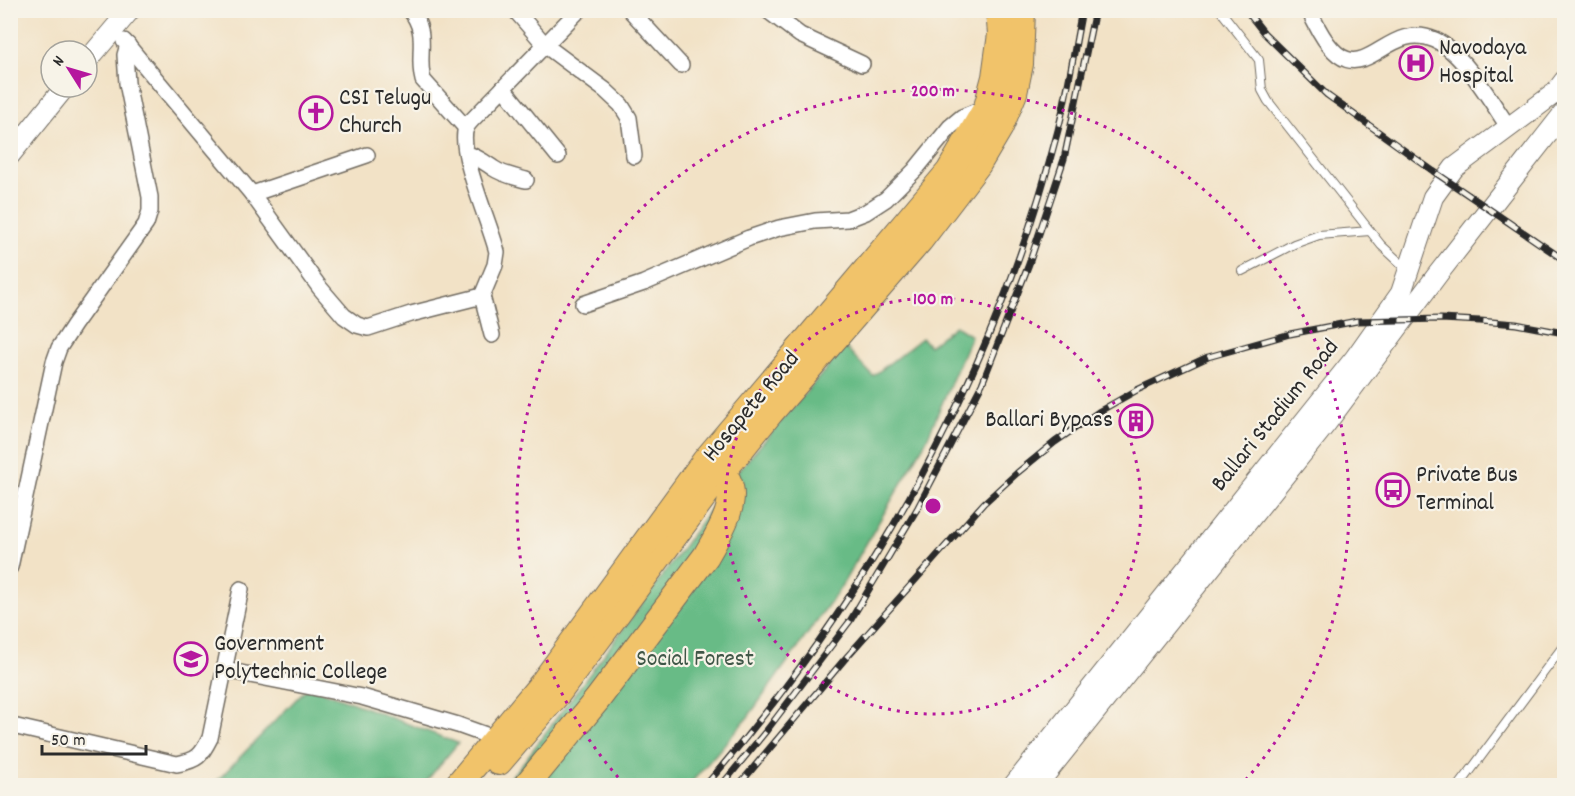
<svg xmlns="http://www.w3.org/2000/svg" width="1575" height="796" font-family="Dekko,sans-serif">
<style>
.forest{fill:#68bb86;stroke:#4a7358;stroke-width:1.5}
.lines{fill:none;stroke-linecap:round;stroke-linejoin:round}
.service-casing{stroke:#716b61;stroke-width:10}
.minor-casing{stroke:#716b61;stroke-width:18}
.tertiary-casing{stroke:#716b61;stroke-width:22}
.trunk-casing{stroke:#716b61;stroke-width:28}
.service{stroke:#fff;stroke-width:8}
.minor{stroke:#fff;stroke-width:15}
.tertiary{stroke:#fff;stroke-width:20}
.trunk{stroke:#f1c36a;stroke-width:26}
.rail-casing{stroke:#2b2b2b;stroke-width:7}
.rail{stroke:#f7f3e8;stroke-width:4.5;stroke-dasharray:14;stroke-linecap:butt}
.ring{fill:none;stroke:#b5179e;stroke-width:3;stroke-dasharray:3 6}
.labels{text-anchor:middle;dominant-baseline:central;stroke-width:4.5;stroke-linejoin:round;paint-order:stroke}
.poi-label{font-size:24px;fill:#2b2b2b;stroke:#f7f3e8;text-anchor:start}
.street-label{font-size:24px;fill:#2b2b2b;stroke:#f7f3e8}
.park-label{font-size:24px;fill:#405748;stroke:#f7f3e8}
.centre{fill:#b5179e;stroke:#f7f3e8;stroke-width:3}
.ring-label{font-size:18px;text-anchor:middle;font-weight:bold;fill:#b5179e;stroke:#f7f3e8;stroke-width:4.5;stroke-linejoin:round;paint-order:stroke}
</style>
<rect width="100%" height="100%" fill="#f7f3e8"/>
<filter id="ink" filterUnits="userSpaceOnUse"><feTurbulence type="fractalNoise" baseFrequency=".0167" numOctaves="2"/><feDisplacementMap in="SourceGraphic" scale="12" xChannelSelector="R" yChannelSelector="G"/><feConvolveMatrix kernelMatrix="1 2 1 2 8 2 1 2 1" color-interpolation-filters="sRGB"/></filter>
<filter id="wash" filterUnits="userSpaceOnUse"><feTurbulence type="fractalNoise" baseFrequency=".008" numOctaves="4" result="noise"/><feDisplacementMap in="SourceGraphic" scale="24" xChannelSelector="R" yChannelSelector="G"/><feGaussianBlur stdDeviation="1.35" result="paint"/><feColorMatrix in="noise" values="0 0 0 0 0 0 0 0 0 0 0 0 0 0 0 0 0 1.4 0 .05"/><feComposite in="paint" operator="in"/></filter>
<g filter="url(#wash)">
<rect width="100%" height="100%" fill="#f2e2c6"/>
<!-- forest -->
<g class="forest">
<polygon points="955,326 971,336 926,441 841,587 748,717 689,785 503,786 526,759 656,585 733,477 845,347 873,376 922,338 929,346"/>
<polygon points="309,686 458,743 423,785 212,786"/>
</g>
</g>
<g filter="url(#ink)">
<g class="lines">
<!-- service casing -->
<g class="service-casing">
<g id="service">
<polyline points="1220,10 1259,60 1262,90 1268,101 1381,245 1408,270"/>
<polyline points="1242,271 1294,244 1319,235 1370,231"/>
<polyline points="1459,786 1564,645"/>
</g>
</g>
<!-- minor casing -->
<g class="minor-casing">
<g id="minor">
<path d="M410,10c20,24 6,44 13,70l43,48"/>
<polyline points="515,10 546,46 605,90 621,105 629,118 634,156"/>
<polyline points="630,10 681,65"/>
<polyline points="767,10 800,35 862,64"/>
<path d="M1309,10c48,108 70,5 126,30 28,12 57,63 74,88"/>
<polyline points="124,41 252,194 320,288 344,316 357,325 368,328 411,314 482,296"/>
<polyline points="503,88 558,156"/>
<path d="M467,154c11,3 17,8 26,14 10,7 22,9 33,12"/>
<polyline points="252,194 367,155"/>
<polyline points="583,304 644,283 749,238 779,228 815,221 848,219 866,212 886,199 915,170 950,127 962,117 984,108"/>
<path d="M492,335l-10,-39 13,-31 2,-13c-6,-26 -40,-102 -31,-124 2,-4 6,-8 9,-11l104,-107"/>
<polyline points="10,567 54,362 59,348 74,325 146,224 150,211 150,197 127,83 125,55 128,45"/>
<polyline points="225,670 362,697 458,725 497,739"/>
<path d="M17,727l160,37c21,-4 24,-8 33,-26l31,-149"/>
</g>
</g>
<!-- tertiary casing -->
<g class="tertiary-casing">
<g id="tertiary">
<polyline points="87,61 130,10"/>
<polyline points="10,155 65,87"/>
<polyline points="1013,786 1355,358 1401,293 1433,197 1454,168 1555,93 1564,81"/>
<polyline points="1036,786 1325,425 1438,274 1564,113"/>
</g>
</g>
<!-- trunk casing -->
<g class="trunk-casing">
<g id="trunk">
<polyline points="499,762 558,693 715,481 770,413 920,240 978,164 1000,127 1014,93 1020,64 1022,10"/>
<polyline points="457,786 543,683 705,461 949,172 987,107 995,77 1001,34 999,10"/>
<path d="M526,786l71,-86 109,-144c11,-20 33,-52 22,-75 -4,-7 -12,-11 -18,-16"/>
</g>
</g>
<!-- service -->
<use href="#service" class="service"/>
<!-- minor -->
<use href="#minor" class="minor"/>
<!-- tertiary -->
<use href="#tertiary" class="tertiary"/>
<!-- trunk -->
<use href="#trunk" class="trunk"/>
<!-- rail casing -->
<g class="rail-casing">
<g id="rail">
<polyline points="1246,10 1264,33 1327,95 1433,171 1564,260"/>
<path d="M705,786c165,-189 290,-412 353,-656 10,-39 16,-79 24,-120"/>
<polyline points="721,786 767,730 850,621 917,509 982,384 1029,264 1064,159 1095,10"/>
<polyline points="738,786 844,660 984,503 1017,473 1055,442 1100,411 1137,390 1208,357 1290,334 1357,321 1441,319 1480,321 1516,324 1564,333"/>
</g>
</g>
<!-- rail -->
<use href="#rail" class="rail"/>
</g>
</g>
<!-- distance rings -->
<g class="ring">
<circle cx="933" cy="506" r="208"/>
<path d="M624 784A416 416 0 1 1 1242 784"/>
</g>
<!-- icons -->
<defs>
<g id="hospital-ring" transform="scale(1.725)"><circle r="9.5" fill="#f7f3e8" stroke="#b5179e" stroke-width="1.5"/><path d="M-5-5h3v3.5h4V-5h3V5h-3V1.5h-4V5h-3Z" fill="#b5179e"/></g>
<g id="church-ring" transform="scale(1.725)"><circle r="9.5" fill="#f7f3e8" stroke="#b5179e" stroke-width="1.5"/><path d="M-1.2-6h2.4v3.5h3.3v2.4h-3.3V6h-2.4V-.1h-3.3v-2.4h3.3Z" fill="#b5179e"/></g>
<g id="building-ring" transform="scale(1.725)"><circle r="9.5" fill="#f7f3e8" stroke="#b5179e" stroke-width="1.5"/><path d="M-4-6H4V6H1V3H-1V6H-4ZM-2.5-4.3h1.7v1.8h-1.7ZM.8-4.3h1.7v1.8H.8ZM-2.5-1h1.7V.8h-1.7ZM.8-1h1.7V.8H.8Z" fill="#b5179e"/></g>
<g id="bus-ring" transform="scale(1.725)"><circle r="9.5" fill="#f7f3e8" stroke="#b5179e" stroke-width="1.5"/><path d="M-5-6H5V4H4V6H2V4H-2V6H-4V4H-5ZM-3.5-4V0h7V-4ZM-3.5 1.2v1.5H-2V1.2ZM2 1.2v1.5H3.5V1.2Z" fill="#b5179e"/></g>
<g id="university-ring" transform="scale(1.725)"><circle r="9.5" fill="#f7f3e8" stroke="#b5179e" stroke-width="1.5"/><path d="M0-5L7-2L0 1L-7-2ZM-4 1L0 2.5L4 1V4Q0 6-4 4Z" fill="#b5179e"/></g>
</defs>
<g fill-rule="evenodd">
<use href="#hospital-ring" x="1416" y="63"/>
<use href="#church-ring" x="316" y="113"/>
<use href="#building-ring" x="1136" y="421"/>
<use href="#bus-ring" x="1393" y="490"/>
<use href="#university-ring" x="191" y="659"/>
</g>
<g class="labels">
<!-- poi labels -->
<g class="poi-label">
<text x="1439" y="49">Navodaya<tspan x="1439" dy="28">Hospital</tspan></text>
<text x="339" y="99">CSI Telugu<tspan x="339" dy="28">Church</tspan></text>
<text x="1113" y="421" text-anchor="end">Ballari Bypass</text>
<text x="1416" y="476">Private Bus<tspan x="1416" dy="28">Terminal</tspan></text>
<text x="214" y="645">Government<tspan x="214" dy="28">Polytechnic College</tspan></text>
</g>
<!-- street labels -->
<g class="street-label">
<text transform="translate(752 407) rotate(-50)">Hosapete Road</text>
<text transform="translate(1276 416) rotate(-51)">Ballari Stadium Road</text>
</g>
<!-- park labels -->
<g class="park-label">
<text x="695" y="660">Social Forest</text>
</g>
</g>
<circle cx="933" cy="506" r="9" class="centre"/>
<g class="ring-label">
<text x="933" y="96">200 m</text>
<text x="933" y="304">100 m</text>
</g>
<!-- margin -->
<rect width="1575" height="796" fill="none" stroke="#f7f3e8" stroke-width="36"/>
<!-- north arrow -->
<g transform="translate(69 69) rotate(307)"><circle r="28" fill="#f7f3e8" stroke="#a5a39c" stroke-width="1.5"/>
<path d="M0-4.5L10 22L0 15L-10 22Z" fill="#b5179e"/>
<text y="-9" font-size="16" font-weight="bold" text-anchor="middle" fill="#2b2b2b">N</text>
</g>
<!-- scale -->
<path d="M42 745v9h104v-9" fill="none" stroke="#2b2b2b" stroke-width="3"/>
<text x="51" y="745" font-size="18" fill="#2b2b2b" stroke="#f7f3e8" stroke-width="4.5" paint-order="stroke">50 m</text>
</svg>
